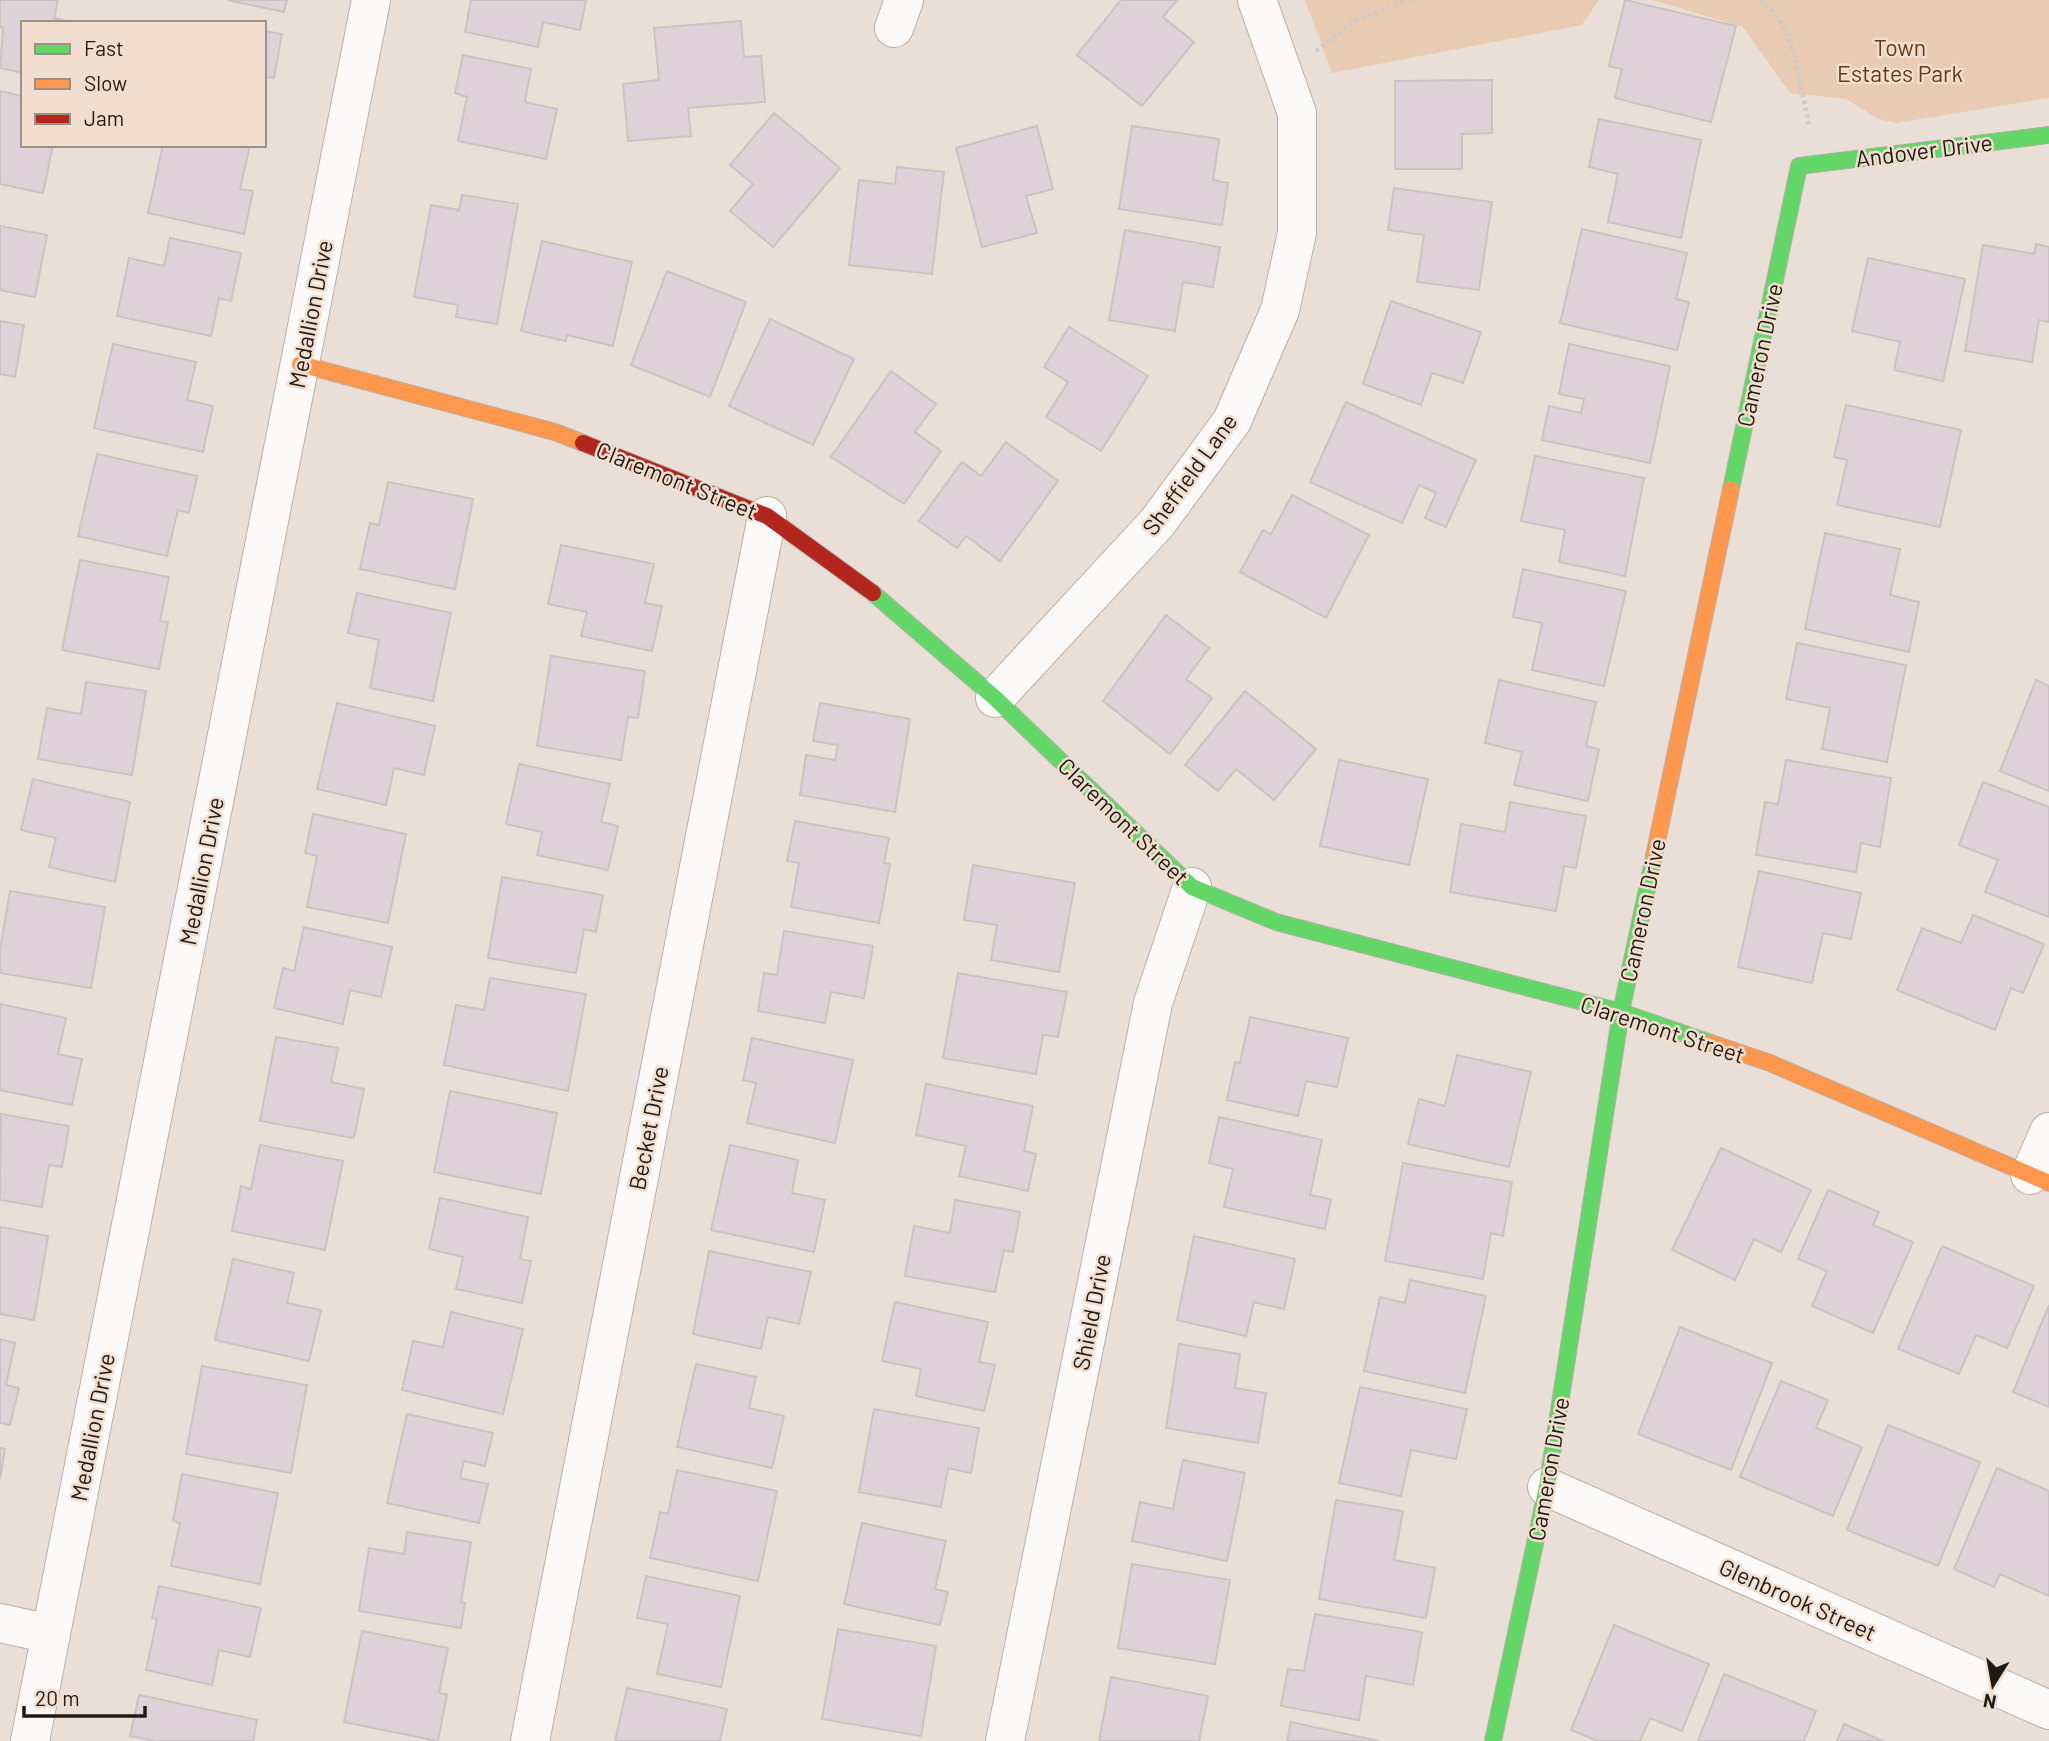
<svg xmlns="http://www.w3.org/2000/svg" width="2049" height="1741" font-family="Barlow,sans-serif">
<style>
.green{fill:#e8cbb1}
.building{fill:#e0d1d8;stroke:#cac3c2;stroke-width:2}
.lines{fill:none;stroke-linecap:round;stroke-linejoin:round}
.street-casing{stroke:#b8b0a8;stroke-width:40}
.fast-casing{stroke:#b8b0a8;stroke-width:18}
.slow-casing{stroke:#b8b0a8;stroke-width:18}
.jam-casing{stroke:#b8b0a8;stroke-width:18}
.path{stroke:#cfcbc9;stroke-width:4.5;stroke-dasharray:3.5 3.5;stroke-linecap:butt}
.street{stroke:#fcfaf9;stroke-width:38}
.fast{stroke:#63d668;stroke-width:16}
.slow{stroke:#ff974d;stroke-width:16}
.jam{stroke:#b3261e;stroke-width:16}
.labels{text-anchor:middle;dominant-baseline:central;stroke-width:5;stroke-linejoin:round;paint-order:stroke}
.park-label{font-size:23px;fill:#613c15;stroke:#f1dece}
.street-label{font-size:23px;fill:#201a14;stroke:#f1dece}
</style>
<rect width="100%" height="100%" fill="#e9dfd6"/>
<!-- green -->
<g class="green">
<polygon points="1305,0 1599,0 1582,25 1332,73"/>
<polygon points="1653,0 2049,0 2049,98 1896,123 1879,119 1846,99 1790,93 1743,27"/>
</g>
<!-- building -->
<g class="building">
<polygon points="0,0 58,0 54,18 75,23 23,23 23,73 0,68 3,28 0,27"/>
<polygon points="227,0 287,0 284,12"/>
<polygon points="471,0 586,0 580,30 543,22 538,47 465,32"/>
<polygon points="1121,0 1177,0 1163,17 1194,42 1142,106 1077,55"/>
<polygon points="1625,0 1736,26 1711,122 1615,98 1622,69 1609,66"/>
<polygon points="741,21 744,57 761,56 765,102 688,108 691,136 628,141 623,84 659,80 654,28"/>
<polygon points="264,31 282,34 274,78 264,77"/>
<polygon points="463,55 531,69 525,102 557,109 546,159 458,141 467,97 455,93"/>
<polygon points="1492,80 1492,133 1462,134 1462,169 1395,169 1395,81"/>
<polygon points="0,91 23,96 23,145 53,145 43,193 0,184"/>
<polygon points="774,113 840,168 773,247 730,211 753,184 730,165"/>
<polygon points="1599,119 1701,140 1681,238 1608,222 1618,174 1589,167"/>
<polygon points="1037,126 1053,189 1026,196 1037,233 982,247 956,148"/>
<polygon points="1132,126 1219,139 1213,180 1228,183 1222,225 1119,209"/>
<polygon points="163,145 250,145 240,189 253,191 244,234 148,213"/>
<polygon points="897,167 944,172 932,274 849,265 859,180 895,184"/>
<polygon points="1394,188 1492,202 1479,290 1417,282 1424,235 1388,230"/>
<polygon points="462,195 518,204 497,324 456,317 458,305 414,297 431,205 459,210"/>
<polygon points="0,226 47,235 35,297 0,290"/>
<polygon points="1582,229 1687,253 1676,299 1689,302 1677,350 1560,323"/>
<polygon points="1125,230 1220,247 1213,287 1183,282 1175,331 1109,320"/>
<polygon points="170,238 241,253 231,301 219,298 211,336 117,316 129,258 164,266"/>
<polygon points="542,241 632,262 613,346 567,335 566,341 521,331"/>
<polygon points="2036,244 2049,247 2049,322 2039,320 2032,362 1965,351 1983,245 2034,254"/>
<polygon points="1868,258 1965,279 1943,381 1894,370 1900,342 1852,331"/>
<polygon points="667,271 746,302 710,397 631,365"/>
<polygon points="1391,301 1481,332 1463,383 1432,373 1421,405 1363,384"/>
<polygon points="770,319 854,359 813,445 729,406"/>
<polygon points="0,321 24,325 15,377 0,374"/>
<polygon points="1069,327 1148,376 1101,451 1046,417 1068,382 1044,367"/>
<polygon points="113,344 196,362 187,400 213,406 203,452 94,428"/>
<polygon points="1569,344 1670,366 1650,463 1542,440 1549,406 1581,413 1584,399 1559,394"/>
<polygon points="891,371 936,404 915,432 941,451 904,504 831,457"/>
<polygon points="1346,402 1476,460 1446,527 1425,518 1436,493 1419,485 1402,523 1310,482"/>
<polygon points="1846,405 1961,430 1940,527 1837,505 1847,460 1834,457"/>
<polygon points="1006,442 1058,481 1000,561 966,536 957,548 919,521 962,462 981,476"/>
<polygon points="97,454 197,476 189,513 178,510 167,556 78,536"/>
<polygon points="1535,456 1644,478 1625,576 1559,562 1565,530 1521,521"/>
<polygon points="388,482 473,499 455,589 360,569 370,523 379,525"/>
<polygon points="1292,495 1369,535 1326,618 1240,572 1263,530 1271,534"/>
<polygon points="1825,533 1900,549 1890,595 1919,602 1909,652 1805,629"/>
<polygon points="561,545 654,564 645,603 662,606 652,651 581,636 587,612 548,604"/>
<polygon points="80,560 169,577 160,621 168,622 159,669 62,650"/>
<polygon points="1523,569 1626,591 1604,686 1532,670 1542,623 1513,617"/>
<polygon points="357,593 451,613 433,701 370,688 379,640 348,633"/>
<polygon points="1166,615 1209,648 1186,679 1212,698 1170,754 1103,701"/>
<polygon points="1797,643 1906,665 1887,762 1822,749 1830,708 1786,699"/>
<polygon points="551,656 645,671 638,718 628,717 621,760 537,746"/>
<polygon points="1499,680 1596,702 1586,746 1599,749 1588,801 1514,785 1522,752 1485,743"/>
<polygon points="2036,680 2049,686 2049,791 2000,771"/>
<polygon points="86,682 146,691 132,775 38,759 47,708 81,714"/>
<polygon points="1245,691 1316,749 1274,800 1236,769 1218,791 1185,765"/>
<polygon points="337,703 435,726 424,775 394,768 386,805 317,789"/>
<polygon points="820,703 910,719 895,812 800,795 806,755 835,760 838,745 813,741"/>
<polygon points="1339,760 1428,779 1409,865 1320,846"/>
<polygon points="1786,760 1891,778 1880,847 1861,843 1856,872 1756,855 1765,802 1778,804"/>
<polygon points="519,764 610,784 601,822 618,826 608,870 537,855 542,832 506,824"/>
<polygon points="33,779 130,802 115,882 49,867 56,838 21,830"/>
<polygon points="1983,782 2049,807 2049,917 1985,892 1998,860 1959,845"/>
<polygon points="1510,802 1586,816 1576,868 1564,866 1556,911 1450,892 1461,824 1505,832"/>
<polygon points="313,814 406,834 388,923 307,907 317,856 305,853"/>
<polygon points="795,821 889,838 884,863 890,864 879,923 791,907 799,863 787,861"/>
<polygon points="973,865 1075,883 1059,972 991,960 997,925 964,920"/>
<polygon points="1759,871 1861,893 1851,939 1823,933 1812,983 1738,967"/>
<polygon points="502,877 603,895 596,932 584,929 576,973 488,958"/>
<polygon points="10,891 105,907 91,988 0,973 0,950"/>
<polygon points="1973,915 2044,944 2023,993 2011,988 1995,1030 1897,990 1922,928 1961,943"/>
<polygon points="304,927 392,947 381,997 350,990 343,1024 274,1008 283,968 294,971"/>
<polygon points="784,931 873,946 864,998 831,992 825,1023 758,1011 764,973 777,975"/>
<polygon points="958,973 1067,992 1058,1037 1043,1035 1036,1074 943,1058"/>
<polygon points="490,978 586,994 568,1091 444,1065 456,1005 484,1010"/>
<polygon points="0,1004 66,1018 58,1054 82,1059 72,1105 0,1090"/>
<polygon points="1250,1017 1348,1038 1337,1087 1306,1081 1298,1116 1227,1100 1235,1062 1240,1063"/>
<polygon points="276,1037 338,1048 331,1082 364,1089 354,1138 260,1121"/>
<polygon points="752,1038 853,1060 835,1143 747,1123 756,1083 743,1080"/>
<polygon points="1457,1055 1531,1072 1509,1167 1408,1144 1419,1099 1445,1106"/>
<polygon points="926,1084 1033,1106 1024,1151 1036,1154 1028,1191 959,1176 966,1146 916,1135"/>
<polygon points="450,1091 557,1113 541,1194 434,1172"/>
<polygon points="1,1114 69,1126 62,1167 49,1165 42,1207 0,1200"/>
<polygon points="1219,1117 1322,1140 1310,1195 1331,1199 1325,1229 1224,1207 1233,1169 1209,1163"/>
<polygon points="260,1145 343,1161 325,1250 232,1231 241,1186 251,1189"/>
<polygon points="730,1145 798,1160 792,1193 825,1200 814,1252 711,1230"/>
<polygon points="1721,1148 1811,1190 1781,1252 1754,1239 1735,1280 1672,1250"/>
<polygon points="1403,1163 1512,1182 1503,1236 1491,1233 1483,1279 1385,1261"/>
<polygon points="1828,1190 1879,1212 1873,1225 1913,1242 1873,1333 1812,1306 1827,1271 1798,1259"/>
<polygon points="440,1198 528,1217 520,1259 531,1261 522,1303 456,1289 463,1257 429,1249"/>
<polygon points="955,1200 1020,1212 1013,1252 1004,1250 995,1292 905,1276 914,1226 950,1233"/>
<polygon points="0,1227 48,1236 34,1320 0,1314"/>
<polygon points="1194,1236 1295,1259 1284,1309 1254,1302 1246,1336 1177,1320"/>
<polygon points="1942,1246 2034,1286 2007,1348 1976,1335 1959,1374 1898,1349"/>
<polygon points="709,1251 811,1272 799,1324 768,1317 761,1349 693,1334"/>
<polygon points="233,1259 294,1273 287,1303 321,1310 309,1361 215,1340"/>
<polygon points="1410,1280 1486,1296 1465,1393 1364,1371 1380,1297 1405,1303"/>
<polygon points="895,1302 988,1322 979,1362 995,1365 984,1411 916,1396 921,1369 882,1361"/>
<polygon points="2049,1305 2049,1407 2013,1392"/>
<polygon points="451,1312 523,1329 503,1414 402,1390 413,1341 443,1347"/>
<polygon points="1680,1327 1772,1363 1731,1470 1638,1434"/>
<polygon points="0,1339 15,1343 6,1385 19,1388 10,1425 0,1423"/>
<polygon points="1179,1344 1240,1354 1235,1388 1266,1393 1258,1443 1166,1428"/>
<polygon points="696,1364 756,1377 749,1408 784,1416 772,1468 677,1447"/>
<polygon points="202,1366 307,1385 291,1473 186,1454"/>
<polygon points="1781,1381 1828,1400 1816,1428 1862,1447 1833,1516 1740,1477"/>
<polygon points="1360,1387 1467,1409 1456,1459 1411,1450 1401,1496 1339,1483"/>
<polygon points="874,1409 979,1428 971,1473 948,1468 941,1507 859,1492"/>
<polygon points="407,1414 493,1433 485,1466 464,1461 460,1478 488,1484 479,1523 387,1503"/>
<polygon points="1888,1425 1980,1462 1938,1566 1847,1530"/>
<polygon points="0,1448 5,1449 0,1479"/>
<polygon points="1183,1460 1245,1473 1227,1561 1132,1541 1140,1502 1173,1509"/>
<polygon points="1997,1468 2049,1491 2049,1596 2000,1574 1994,1587 1954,1569"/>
<polygon points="677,1470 777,1491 758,1581 650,1558 660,1512 668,1514"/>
<polygon points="182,1474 278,1493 260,1584 171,1566 180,1523 173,1521"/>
<polygon points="1336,1500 1403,1511 1394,1560 1435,1568 1426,1618 1319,1599"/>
<polygon points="862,1523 946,1541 935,1589 948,1592 940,1625 844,1604"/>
<polygon points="407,1532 471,1542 461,1602 465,1603 461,1628 359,1611 369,1548 404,1554"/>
<polygon points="1132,1564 1230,1580 1215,1664 1118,1648"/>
<polygon points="646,1576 740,1596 721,1687 657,1674 668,1624 637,1618"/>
<polygon points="159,1586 261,1608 250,1657 219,1650 212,1685 146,1670 157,1619 152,1618"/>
<polygon points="1315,1614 1422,1632 1413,1685 1366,1676 1359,1720 1281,1706 1288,1669 1304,1671"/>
<polygon points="1614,1625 1709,1664 1682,1731 1650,1718 1640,1741 1598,1741 1571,1730"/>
<polygon points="838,1629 936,1646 921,1736 822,1719"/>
<polygon points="362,1631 448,1648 439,1693 447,1694 438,1741 344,1722"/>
<polygon points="1724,1674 1816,1711 1804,1741 1698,1741"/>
<polygon points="1111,1677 1208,1696 1199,1741 1099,1741"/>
<polygon points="627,1688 727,1709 720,1741 615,1741"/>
<polygon points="139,1695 257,1720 253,1741 155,1741 130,1736"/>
<polygon points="1291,1722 1379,1741 1287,1741"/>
<polygon points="1844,1724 1883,1741 1837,1741"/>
</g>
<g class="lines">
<!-- street casing -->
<g class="street-casing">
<g id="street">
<polyline points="894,28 904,0"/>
<polyline points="995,698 1157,523 1232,421 1280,310 1297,233 1297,113 1257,0"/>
<polyline points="2030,1175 2049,1132"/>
<polyline points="1547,1487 2049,1710"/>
<polyline points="0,1623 51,1634"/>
<polyline points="30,1741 371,0"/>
<polyline points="530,1741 767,516"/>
<polyline points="1005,1741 1153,1003 1192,887"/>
</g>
</g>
<!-- fast casing -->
<g class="fast-casing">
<g id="fast">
<polyline points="1731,489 1799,166 2049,135"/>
<polyline points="873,593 995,698 1192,887 1276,922 1621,1012 1711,1043"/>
<polyline points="1493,1741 1547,1487 1621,1012 1654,856"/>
</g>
</g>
<!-- slow casing -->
<g class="slow-casing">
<g id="slow">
<polyline points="300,364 555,432 583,443"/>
<polyline points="1654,856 1731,489"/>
<polyline points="1711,1043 1770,1063 2049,1183"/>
</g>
</g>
<!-- jam casing -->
<g class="jam-casing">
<polyline id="jam" points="583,443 767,516 873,593"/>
</g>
<!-- path -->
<g class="path">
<path d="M1761,0c32,19 40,91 48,125"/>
<polyline points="1316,51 1354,21 1409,0"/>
</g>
<!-- street -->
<use href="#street" class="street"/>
<!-- fast -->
<use href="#fast" class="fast"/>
<!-- slow -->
<use href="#slow" class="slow"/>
<!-- jam -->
<use href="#jam" class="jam"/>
</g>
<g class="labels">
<!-- park labels -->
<g class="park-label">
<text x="1900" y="47">Town<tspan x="1900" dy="26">Estates Park</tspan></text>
</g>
<!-- street labels -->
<g class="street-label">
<text transform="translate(1924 150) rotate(-7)">Andover Drive</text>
<text transform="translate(310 314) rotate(-79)">Medallion Drive</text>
<text transform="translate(1759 355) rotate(-78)">Cameron Drive</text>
<text transform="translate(1189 474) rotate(-54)">Sheffield Lane</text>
<text transform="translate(677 480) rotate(22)">Claremont Street</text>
<text transform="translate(1124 821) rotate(44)">Claremont Street</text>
<text transform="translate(201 871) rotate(-79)">Medallion Drive</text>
<text transform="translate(1642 910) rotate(-78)">Cameron Drive</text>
<text transform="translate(1663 1029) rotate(18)">Claremont Street</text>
<text transform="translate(648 1128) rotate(-79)">Becket Drive</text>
<text transform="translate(1091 1312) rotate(-79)">Shield Drive</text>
<text transform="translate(92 1427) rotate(-79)">Medallion Drive</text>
<text transform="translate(1548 1469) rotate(-80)">Cameron Drive</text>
<text transform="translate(1798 1599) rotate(24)">Glenbrook Street</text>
</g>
</g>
<!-- legend -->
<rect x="21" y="21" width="245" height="126" fill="#f1dece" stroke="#9d9084" stroke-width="2"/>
<rect x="35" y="44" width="35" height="10" fill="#63d668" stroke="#9d9084" stroke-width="2"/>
<text x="84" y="56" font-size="21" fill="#201a14">Fast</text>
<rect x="35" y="79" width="35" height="10" fill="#ff974d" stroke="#9d9084" stroke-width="2"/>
<text x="84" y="91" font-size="21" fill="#201a14">Slow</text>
<rect x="35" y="114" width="35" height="10" fill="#b3261e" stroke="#9d9084" stroke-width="2"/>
<text x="84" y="126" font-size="21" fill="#201a14">Jam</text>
<!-- north arrow -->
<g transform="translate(1993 1685) rotate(191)" stroke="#f1dece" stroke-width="5" paint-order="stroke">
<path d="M0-5L12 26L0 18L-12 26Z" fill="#201a14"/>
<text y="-10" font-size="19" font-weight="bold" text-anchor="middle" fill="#201a14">N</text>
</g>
<!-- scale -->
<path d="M24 1706v10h121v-10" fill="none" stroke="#201a14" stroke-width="3.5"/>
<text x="35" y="1706" font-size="21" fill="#201a14" stroke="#f1dece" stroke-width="5" paint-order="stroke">20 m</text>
</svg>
